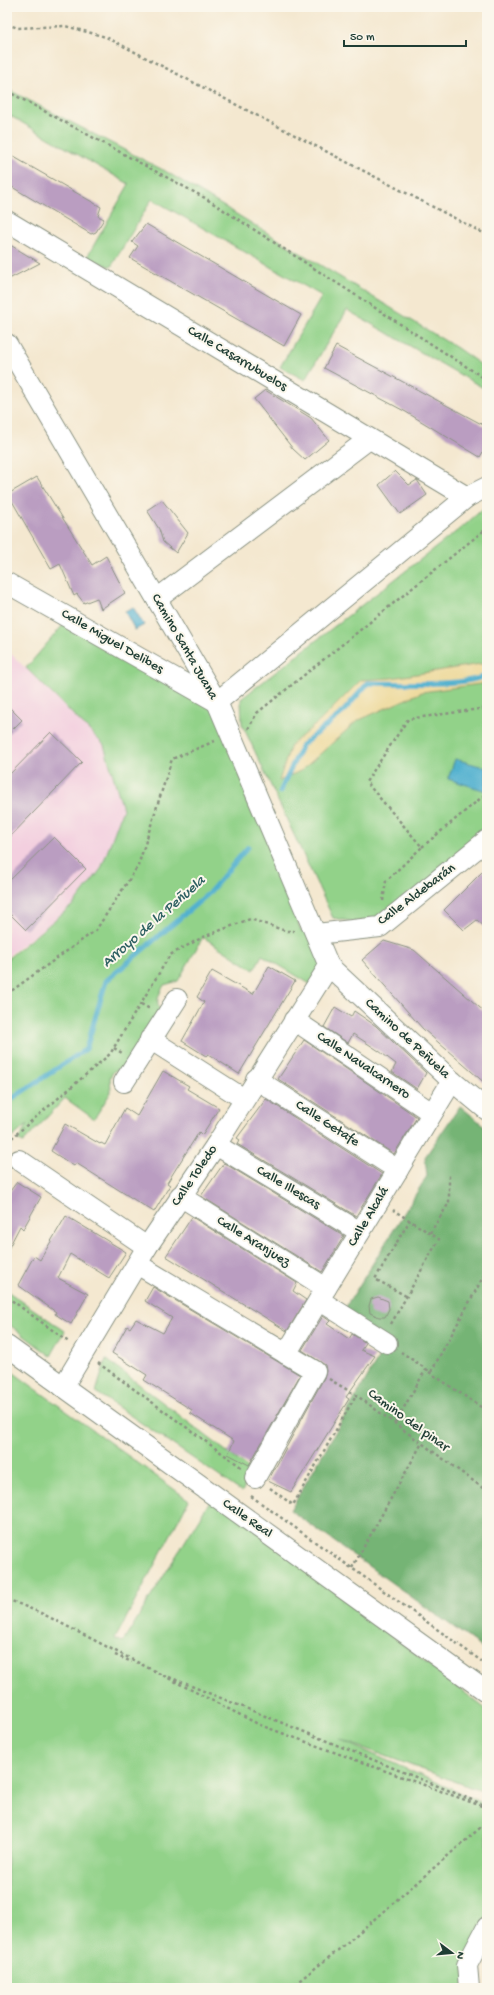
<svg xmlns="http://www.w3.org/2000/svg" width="494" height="1995" font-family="'Gochi Hand',sans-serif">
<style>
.built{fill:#f3cfdf}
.green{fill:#92d289;stroke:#58885e}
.forest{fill:#75b475;stroke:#4a7854}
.sand{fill:#eeda9e;stroke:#868c69}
.water{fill:#51b0cf;stroke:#387682}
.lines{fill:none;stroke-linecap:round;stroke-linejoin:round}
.stream{stroke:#51b0cf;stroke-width:5}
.building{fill:#ba9dc1}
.minor-casing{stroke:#8a9282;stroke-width:22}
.path{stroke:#8a9282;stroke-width:2.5;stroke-dasharray:3 3;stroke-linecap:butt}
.minor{stroke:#fff;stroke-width:20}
.labels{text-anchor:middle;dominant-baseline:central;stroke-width:4;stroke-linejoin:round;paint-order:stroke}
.street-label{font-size:14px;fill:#1f3d34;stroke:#fbf7ec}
.water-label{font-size:15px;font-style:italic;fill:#2e6062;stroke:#fbf7ec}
</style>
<rect width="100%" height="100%" fill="#fbf7ec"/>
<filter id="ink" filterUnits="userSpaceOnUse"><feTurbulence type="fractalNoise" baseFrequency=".025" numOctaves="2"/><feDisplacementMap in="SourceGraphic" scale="8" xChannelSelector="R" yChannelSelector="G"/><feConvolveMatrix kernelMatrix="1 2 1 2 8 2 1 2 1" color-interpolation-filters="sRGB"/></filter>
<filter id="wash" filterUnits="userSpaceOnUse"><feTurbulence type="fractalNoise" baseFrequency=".012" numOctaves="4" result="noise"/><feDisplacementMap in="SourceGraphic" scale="16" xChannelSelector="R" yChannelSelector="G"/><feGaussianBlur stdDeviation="0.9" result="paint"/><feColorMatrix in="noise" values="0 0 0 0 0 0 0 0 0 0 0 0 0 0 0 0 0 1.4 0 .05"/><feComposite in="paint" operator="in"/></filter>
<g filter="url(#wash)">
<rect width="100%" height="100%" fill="#f4e8d0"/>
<!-- built -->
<polygon class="built" points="9,652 104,745 123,809 101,869 74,904 7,957 7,653"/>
<!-- green -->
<g class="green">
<polygon points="7,89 167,172 457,348 487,369 487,390 347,310 305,380 280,367 322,296 152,199 111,267 87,257 129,184 7,114"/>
<polygon points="487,505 487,843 380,927 333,918 242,724 241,699 466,524"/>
<path d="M69,618l148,84 84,229 15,3 13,32 -14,21 -53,-32 -8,15 -51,-33 -25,44 -14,4c-5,10 -9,15 -4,25l-35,57 -11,4 -4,6 1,15 -17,27 -29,-21 -42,45 -5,-3 10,-16 -21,18v-183l67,-55 27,-35 22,-60 -19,-64 -78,-77z"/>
<polygon points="7,1291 65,1331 51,1356 7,1323"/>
<polygon points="106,1359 252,1471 242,1492 96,1392"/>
<polygon points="7,1368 189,1500 115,1639 123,1642 213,1496 487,1710 487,1793 339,1739 487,1805 487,1913 467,1965 468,1988 7,1988"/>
</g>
<!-- forest -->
<polygon class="forest" points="460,1106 487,1128 487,1651 290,1510 387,1343 344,1310 427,1176 425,1157"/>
<!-- sand -->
<polygon class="sand" points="487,663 487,683 422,692 357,721 302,770 279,781 291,745 321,720 361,680 391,678"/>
<!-- water -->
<g class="water">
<polygon points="133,607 144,625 135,630 125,612"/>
<polygon points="455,759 487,768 486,791 448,779"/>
</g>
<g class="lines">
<!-- stream -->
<g class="stream">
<path d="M280,792l22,-47 40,-32 26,-30c29,0 96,4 119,-8"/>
<polyline points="7,1102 86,1049 106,981 208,894 248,847"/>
</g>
</g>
<g id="blocks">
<!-- building -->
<g class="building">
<polygon points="7,153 101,207 98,216 104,219 96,232 91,234 7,184"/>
<polygon points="146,224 301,315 284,346 130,258 138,246 132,242"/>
<polygon points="7,243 40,263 7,280"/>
<polygon points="336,346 487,427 487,445 480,457 406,412 324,368"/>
<polygon points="265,390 311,418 329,440 305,460 293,449 254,399"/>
<polygon points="395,471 409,485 417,480 427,495 400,514 379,485"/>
<polygon points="37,477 92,565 106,556 125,593 101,609 97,598 84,603 77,594 74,596 60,564 51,569 8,494"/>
<polygon points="162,500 188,533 176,553 163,542 159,529 147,510"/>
<polygon points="7,705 22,720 7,735"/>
<polygon points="51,732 82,762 7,840 7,777"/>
<polygon points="54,837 86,869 26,930 7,911 7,883"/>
<polygon points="487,867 487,929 477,920 464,930 444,910"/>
<polygon points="384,941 414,950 487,1014 487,1085 423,1029 362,960"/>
<polygon points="269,966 295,981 239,1074 208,1054 206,1056 182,1041 204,1002 197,997 212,971 253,994"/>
<polygon points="335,1007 351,1017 354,1011 376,1026 426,1073 417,1089 392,1072 396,1064 379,1051 353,1034 348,1043 324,1027"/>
<polygon points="304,1040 417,1117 394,1154 278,1079"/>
<polygon points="163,1071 189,1086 187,1089 219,1108 202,1135 199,1132 167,1183 170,1185 154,1212 76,1163 74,1166 51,1151 65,1124 100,1144 101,1143 105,1145 125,1108 137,1116"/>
<polygon points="266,1099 382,1174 356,1216 237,1144 240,1140 237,1138"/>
<polygon points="224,1163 344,1236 322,1272 201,1196"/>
<polygon points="17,1182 41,1197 23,1229 20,1226 7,1251 7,1195"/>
<polygon points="66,1216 126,1252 109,1278 70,1254 58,1278 88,1294 71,1324 55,1314 56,1312 18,1285 34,1256 40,1260"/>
<polygon points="192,1217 297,1283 293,1291 306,1300 287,1331 166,1256"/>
<polygon points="153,1287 300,1375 249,1465 228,1454 234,1441 190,1413 192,1410 144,1380 147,1375 112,1353 127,1326 130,1328 136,1319 163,1333 172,1318 145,1301"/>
<polygon points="378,1297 388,1301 389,1309 385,1317 379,1317 370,1313 369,1306 371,1299"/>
<polygon points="323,1316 330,1321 327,1324 349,1339 352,1334 366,1343 361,1350 375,1356 346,1397 349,1399 291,1492 268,1481 325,1376 326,1371 325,1365 302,1350"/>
</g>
</g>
</g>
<g filter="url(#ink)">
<use href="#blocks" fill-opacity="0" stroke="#8a9282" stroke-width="1"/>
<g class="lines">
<!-- minor casing -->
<g class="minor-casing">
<g id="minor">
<polyline points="7,221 467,497"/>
<polyline points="7,344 217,702 329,966 452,1081 487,1110"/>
<polyline points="7,583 217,702 467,497 487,487"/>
<polyline points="157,599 369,439"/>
<polyline points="316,934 380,927 487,840"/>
<polyline points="294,1020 432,1113"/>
<polyline points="150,1039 244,1099"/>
<polyline points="256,1079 398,1170"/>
<polyline points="124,1082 177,999"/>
<polyline points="216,1145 360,1232"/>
<polyline points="19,1160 147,1247"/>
<polyline points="180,1196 326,1288"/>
<polyline points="137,1264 315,1371 255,1478"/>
<polyline points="319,1300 387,1343"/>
<polyline points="7,1346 487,1692"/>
<polyline points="286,1354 452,1081"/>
<polyline points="63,1387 147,1247 216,1145 329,966"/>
<polyline points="469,1988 467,1965 487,1927"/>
</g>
</g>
<!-- path -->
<g class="path">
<polyline points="7,24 18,28 65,26 106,37 487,235"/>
<polyline points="7,91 205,198 487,380"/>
<polyline points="248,729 257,713 487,528"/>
<polyline points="422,847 487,793"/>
<polyline points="383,901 386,881 422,847 366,782 408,719 487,708"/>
<polyline points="7,994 96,930 138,866 172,759 215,741"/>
<polyline points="141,1004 150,1009"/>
<polyline points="114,1048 122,1053"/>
<polyline points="7,1142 110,1054 170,955 203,937 250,919 286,931 294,931"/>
<polyline points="430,1233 449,1203 449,1175"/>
<polyline points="406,1296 375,1279 410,1220"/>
<polyline points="7,1297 70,1343"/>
<polyline points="391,1324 439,1239 393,1210"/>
<polyline points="98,1363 241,1467"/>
<polyline points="426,1369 431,1372 487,1270"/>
<polyline points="429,1372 487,1411"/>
<polyline points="329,1379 356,1395 487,1491"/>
<polyline points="395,1423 426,1369 401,1352"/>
<polyline points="270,1488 293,1505 356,1395"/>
<polyline points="251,1496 487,1665"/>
<polyline points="352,1568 422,1443"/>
<polyline points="7,1599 41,1613 260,1725 487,1808"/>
<polyline points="115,1655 132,1662"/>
<polyline points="169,1677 487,1806"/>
<polyline points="290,1988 342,1947 487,1822"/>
</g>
<!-- minor -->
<use href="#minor" class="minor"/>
</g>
</g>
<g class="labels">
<!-- street labels -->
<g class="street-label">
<text transform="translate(237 359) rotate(31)">Calle Casarrubuelos</text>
<text transform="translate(112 642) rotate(30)">Calle Miguel Delibes</text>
<text transform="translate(184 647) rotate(60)">Camino Santa Juana</text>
<text transform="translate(417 895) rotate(-37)">Calle Aldebarán</text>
<text transform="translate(407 1039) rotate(43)">Camino de Peñuela</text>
<text transform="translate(363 1066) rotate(34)">Calle Navalcarnero</text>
<text transform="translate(327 1124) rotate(33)">Calle Getafe</text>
<text transform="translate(195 1176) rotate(-56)">Calle Toledo</text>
<text transform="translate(288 1188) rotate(31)">Calle Illescas</text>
<text transform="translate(369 1217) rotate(-59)">Calle Alcalá</text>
<text transform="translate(253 1242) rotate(32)">Calle Aranjuez</text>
<text transform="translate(408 1421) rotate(36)">Camino del pinar</text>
<text transform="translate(247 1519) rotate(35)">Calle Real</text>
</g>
<!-- water labels -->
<g class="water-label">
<text transform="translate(154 922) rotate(-41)">Arroyo de la Peñuela</text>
</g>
</g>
<!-- margin -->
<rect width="494" height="1995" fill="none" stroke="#fbf7ec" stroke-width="24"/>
<!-- north arrow -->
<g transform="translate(452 1953) rotate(106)" stroke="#fbf7ec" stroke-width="3" paint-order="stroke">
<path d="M0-3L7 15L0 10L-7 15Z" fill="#1f3d34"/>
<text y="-6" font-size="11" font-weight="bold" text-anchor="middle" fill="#1f3d34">N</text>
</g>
<!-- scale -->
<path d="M344 40v6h122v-6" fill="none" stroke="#1f3d34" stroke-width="2"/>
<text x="350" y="40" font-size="12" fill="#1f3d34" stroke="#fbf7ec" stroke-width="3" paint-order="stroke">50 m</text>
</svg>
